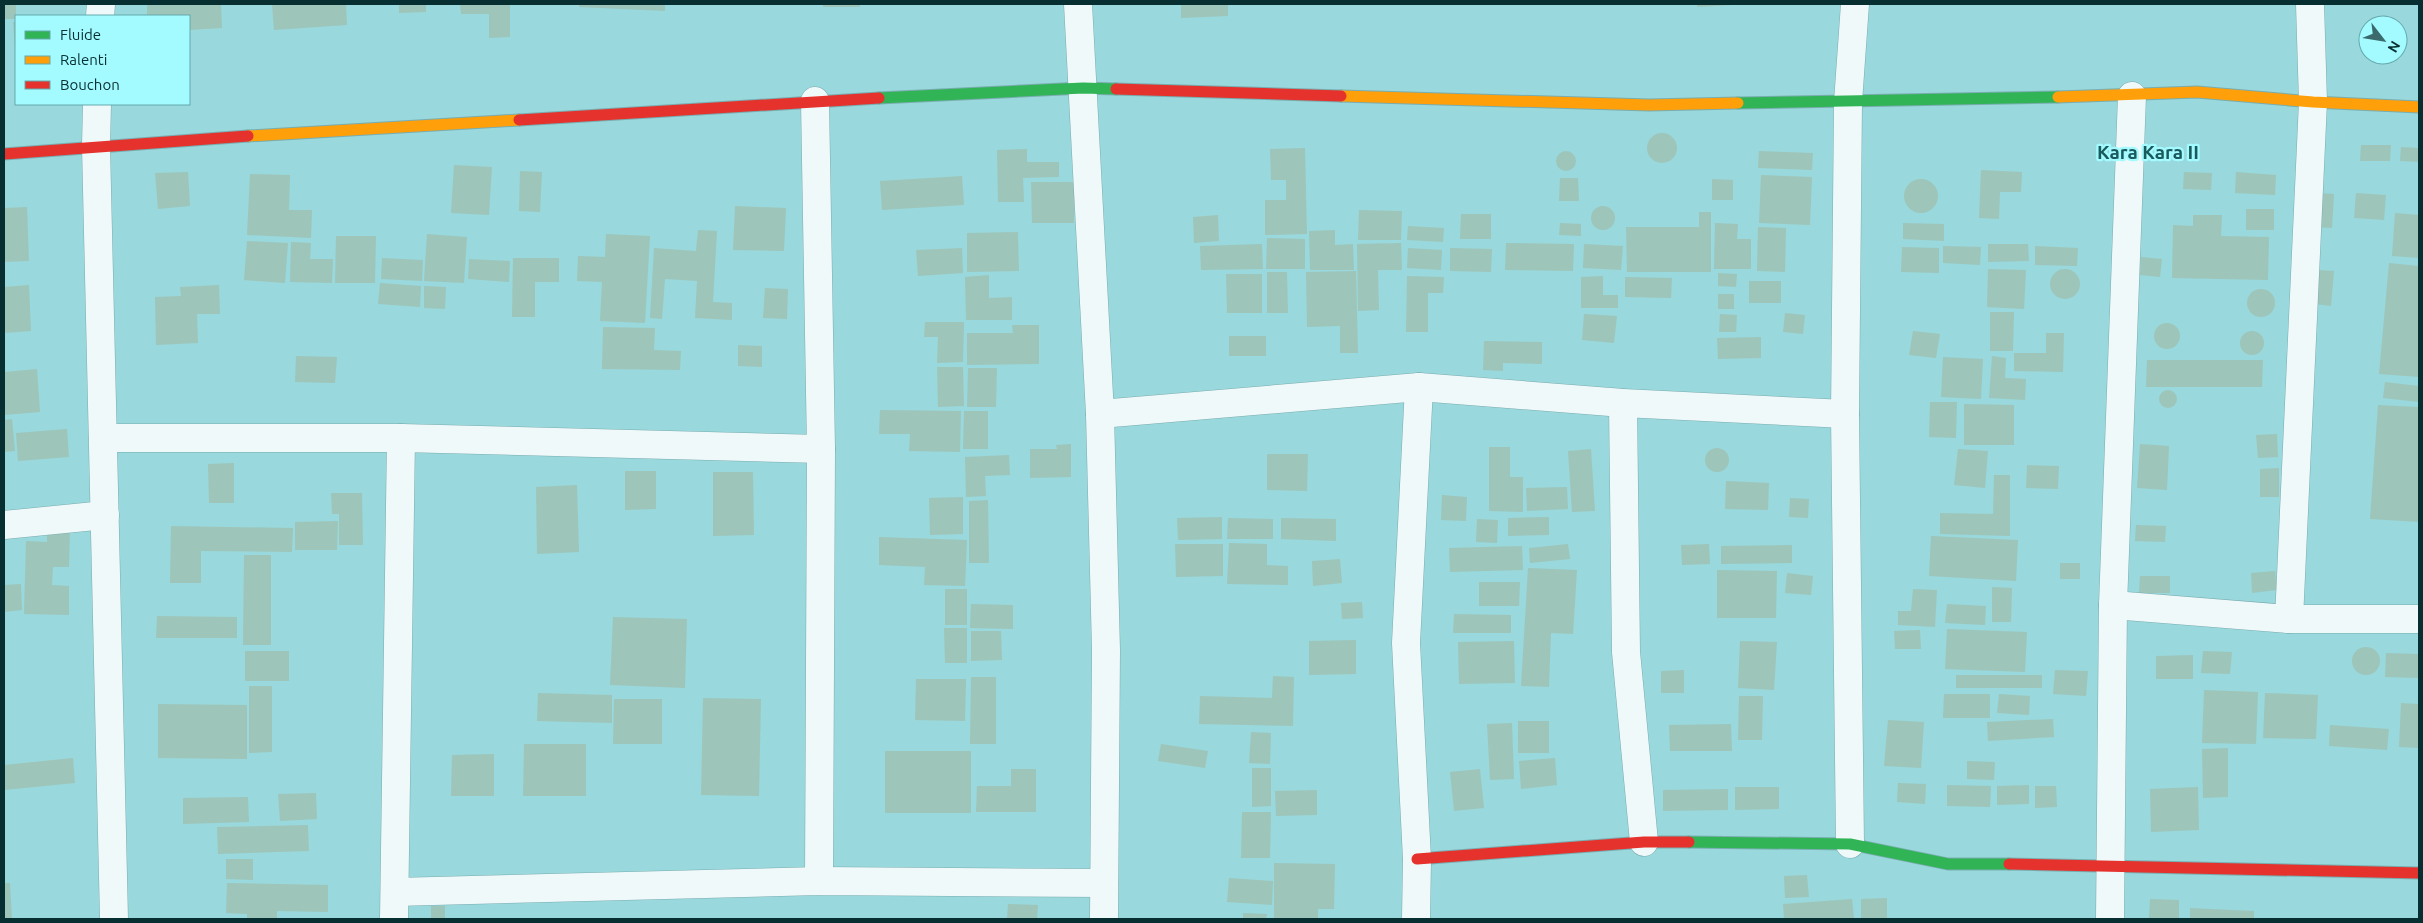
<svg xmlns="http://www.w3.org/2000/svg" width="2423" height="923" font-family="Ubuntu,sans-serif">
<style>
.building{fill:#9ec5ba}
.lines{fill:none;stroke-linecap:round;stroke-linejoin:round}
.street-casing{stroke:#79adb0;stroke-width:29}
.fast-casing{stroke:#79adb0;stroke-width:13}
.slow-casing{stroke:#79adb0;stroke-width:13}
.jam-casing{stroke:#79adb0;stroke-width:13}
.street{stroke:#f0f9fa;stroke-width:28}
.fast{stroke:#30b455;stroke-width:11}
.slow{stroke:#ff9f0a;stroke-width:11}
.jam{stroke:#e5322d;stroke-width:11}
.labels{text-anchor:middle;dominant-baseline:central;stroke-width:4.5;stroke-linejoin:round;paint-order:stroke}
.district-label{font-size:19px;font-weight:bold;fill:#195a5c;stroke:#a3fbff}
</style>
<rect width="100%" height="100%" fill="#99d8dc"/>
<!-- building -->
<g class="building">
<rect x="4" y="4" width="12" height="15"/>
<polygon points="147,4 221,4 222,28 189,30 189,16 147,16"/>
<polygon points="272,4 346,4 347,25 274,30"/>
<polygon points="399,4 426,4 426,12 399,13"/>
<polygon points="460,4 510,4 510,37 489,38 489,14 461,14"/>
<polygon points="579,4 665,4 665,11 579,7"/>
<rect x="823" y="4" width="37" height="3"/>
<polygon points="1181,4 1228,4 1228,16 1181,18"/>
<polygon points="1697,4 1732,4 1732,5 1697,7"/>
<polygon points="13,22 16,22 16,48 15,48"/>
<circle cx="1662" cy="148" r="15"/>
<polygon points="2361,145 2391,145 2390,161 2360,161"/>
<polygon points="2401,147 2419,148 2419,162 2400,161"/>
<polygon points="1305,148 1307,234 1265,235 1265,200 1286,200 1286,180 1271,180 1270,149"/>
<polygon points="1027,149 1027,162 1059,162 1059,177 1023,178 1024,202 998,202 997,150"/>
<circle cx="1566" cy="161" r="10"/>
<polygon points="1759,151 1813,153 1812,170 1758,168"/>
<polygon points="454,165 492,167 489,215 451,213"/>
<polygon points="1981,170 2022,172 2021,192 2000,192 1999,219 1979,218"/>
<polygon points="520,171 542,172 540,212 519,211"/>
<polygon points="188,172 190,206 158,209 155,173"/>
<polygon points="2184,172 2212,173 2211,190 2183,189"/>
<polygon points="2236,172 2276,175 2275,195 2235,193"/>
<polygon points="250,174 290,175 289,210 312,210 311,238 247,235"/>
<polygon points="1761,175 1812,177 1810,225 1759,223"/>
<polygon points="962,176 964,205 882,210 880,181"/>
<polygon points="1560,178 1578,178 1579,201 1559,201"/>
<polygon points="1712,179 1733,180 1733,200 1712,200"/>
<circle cx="1921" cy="196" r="17"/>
<polygon points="1031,182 1074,182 1074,223 1032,223"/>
<polygon points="2317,193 2334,194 2332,228 2314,227"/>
<polygon points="2356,193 2386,195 2384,220 2354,218"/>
<circle cx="1603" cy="218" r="12"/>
<polygon points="735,206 786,208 784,251 733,250"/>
<polygon points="27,207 29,261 4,262 4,208"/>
<rect x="2246" y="209" width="28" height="21"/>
<polygon points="1359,210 1402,211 1401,240 1358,240"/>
<polygon points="1699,212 1711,212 1711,272 1627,272 1626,227 1699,227"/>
<polygon points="2395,213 2419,215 2419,258 2392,256"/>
<polygon points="1461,214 1491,214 1491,239 1460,239"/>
<polygon points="1218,215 1219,241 1194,243 1193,217"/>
<polygon points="2193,215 2222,215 2221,236 2269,237 2268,280 2172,278 2173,225 2193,226"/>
<polygon points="1560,223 1581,224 1581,236 1559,235"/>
<polygon points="1715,223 1738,224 1737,239 1751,239 1751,269 1714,269"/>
<polygon points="1903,223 1944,224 1944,241 1903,239"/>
<polygon points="1408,226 1444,228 1443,242 1407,240"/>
<polygon points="1758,227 1786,228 1785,272 1757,271"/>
<polygon points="698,230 717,231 713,302 732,303 732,320 695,318 697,281 665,279 662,319 650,318 654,248 696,251"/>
<polygon points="1335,230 1335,245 1353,244 1354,270 1310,270 1309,231"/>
<polygon points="1018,232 1019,271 967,272 967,233"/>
<polygon points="427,234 467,237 464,283 424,281"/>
<polygon points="606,234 650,236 645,323 600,321 602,282 577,281 578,256 605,257"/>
<polygon points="336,236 376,236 375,283 335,283"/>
<polygon points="1267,238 1305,239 1305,269 1266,269"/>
<polygon points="247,241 288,243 285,283 244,280"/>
<polygon points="291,242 311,243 310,259 333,259 332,283 290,282"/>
<polygon points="1401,243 1402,270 1378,270 1379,310 1358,311 1357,244"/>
<polygon points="1506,243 1574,244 1573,271 1505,270"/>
<polygon points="1262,244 1263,269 1201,270 1200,246"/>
<polygon points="1584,244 1623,246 1621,270 1583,268"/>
<polygon points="1988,244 2028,244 2029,261 1988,262"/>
<polygon points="1943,246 1981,247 1980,265 1943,263"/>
<polygon points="2035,246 2078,248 2077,266 2035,265"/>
<polygon points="1902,247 1939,248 1939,273 1901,272"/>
<polygon points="962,248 963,273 918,276 916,250"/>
<polygon points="1408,248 1442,250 1441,270 1407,268"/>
<polygon points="1450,248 1492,249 1491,272 1450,271"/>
<polygon points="2141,257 2162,259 2160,277 2140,275"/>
<polygon points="382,258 423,260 422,281 381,279"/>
<polygon points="513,258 559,258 559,282 535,282 535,317 512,317"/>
<polygon points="469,259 510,261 509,282 468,279"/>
<polygon points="2389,263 2419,266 2419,377 2379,374"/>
<circle cx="2065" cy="284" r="15"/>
<polygon points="1988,269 2026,270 2024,309 1987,307"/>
<polygon points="2317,270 2334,271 2331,306 2314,304"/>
<polygon points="1356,271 1358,353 1340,353 1340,326 1307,327 1306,272"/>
<polygon points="1267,272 1287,272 1288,313 1267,313"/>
<polygon points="1718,273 1737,274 1736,287 1718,286"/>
<polygon points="1226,274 1262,274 1262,313 1227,313"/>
<polygon points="989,275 989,298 1012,297 1012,320 966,320 965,277"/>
<polygon points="1407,276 1444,277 1443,293 1428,293 1428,332 1406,332"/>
<polygon points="1603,276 1603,295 1618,295 1618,308 1581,308 1581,277"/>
<polygon points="1625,277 1672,278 1671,298 1625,297"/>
<rect x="1749" y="281" width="32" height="22"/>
<polygon points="380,283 421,286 420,307 378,304"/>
<polygon points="29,285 31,331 4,333 4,287"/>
<polygon points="219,285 220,314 197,314 198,343 156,345 155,297 181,296 180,287"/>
<polygon points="424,286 446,287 445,309 424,308"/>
<polygon points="765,288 788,289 787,319 763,318"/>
<circle cx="2261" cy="303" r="14"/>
<rect x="1718" y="294" width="16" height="15"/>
<polygon points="1990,312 2014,312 2013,351 1990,351"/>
<polygon points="1785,313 1805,315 1803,334 1783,332"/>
<polygon points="1584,314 1617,316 1614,343 1582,340"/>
<polygon points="1720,314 1737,315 1736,332 1719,332"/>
<polygon points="925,322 964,322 963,362 937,363 938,337 924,337"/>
<circle cx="2167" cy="336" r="13"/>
<polygon points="1012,325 1039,325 1039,364 967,365 967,333 1013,333"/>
<polygon points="603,327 655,328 654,350 681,351 680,370 602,369"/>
<polygon points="1913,331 1940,334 1936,358 1909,355"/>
<circle cx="2252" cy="343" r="12"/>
<polygon points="2046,333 2064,333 2063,372 2014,371 2014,353 2046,353"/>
<rect x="1229" y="336" width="37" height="20"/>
<polygon points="1761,337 1761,358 1718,359 1717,338"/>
<polygon points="1484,341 1542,342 1542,364 1503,363 1503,371 1483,370"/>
<polygon points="738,345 762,346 762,367 738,366"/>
<polygon points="296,356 337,357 335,383 295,382"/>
<polygon points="1992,356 2006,358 2005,378 2026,379 2025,400 1989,398"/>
<polygon points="1943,357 1983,359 1981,399 1941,397"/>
<polygon points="2147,360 2263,360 2262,387 2146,387"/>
<polygon points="937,367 963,367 964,406 938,407"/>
<polygon points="968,368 997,368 996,407 967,407"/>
<polygon points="37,369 40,412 4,415 4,372"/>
<polygon points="2385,382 2419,386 2419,402 2383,398"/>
<circle cx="2168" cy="399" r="9"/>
<polygon points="1930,402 1957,402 1956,438 1929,437"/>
<polygon points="1964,404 2014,405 2014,445 1964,445"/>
<polygon points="2378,405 2419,407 2419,522 2370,519"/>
<polygon points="880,410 961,411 960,452 909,451 910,434 879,434"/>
<polygon points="964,411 988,411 988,449 963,449"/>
<polygon points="12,419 15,451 4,452 4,420"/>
<polygon points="67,429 69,457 18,461 16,433"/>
<polygon points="2277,434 2278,457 2258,458 2256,435"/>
<polygon points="1071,444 1071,477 1030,478 1030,449 1057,449 1056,445"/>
<polygon points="2140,444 2169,446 2167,490 2137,488"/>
<polygon points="1489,447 1510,447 1510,477 1523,477 1523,512 1489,511"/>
<circle cx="1717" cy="460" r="12"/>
<polygon points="1591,449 1595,511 1572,512 1568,451"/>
<polygon points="1958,449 1988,451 1985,488 1954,485"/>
<polygon points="1267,454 1308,454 1307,491 1267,490"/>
<polygon points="1009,455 1010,475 985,476 986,496 966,497 965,457"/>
<polygon points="234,463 234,503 209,503 208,464"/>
<polygon points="2027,465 2059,466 2058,489 2026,488"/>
<polygon points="2279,468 2279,497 2260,497 2260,469"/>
<polygon points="625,471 656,471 656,509 625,510"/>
<polygon points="713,472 753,472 754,535 713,536"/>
<polygon points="1994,475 2010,475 2010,536 1940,534 1940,513 1993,514"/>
<polygon points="1726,481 1769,483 1768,510 1725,509"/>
<polygon points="577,485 579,552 537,554 536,487"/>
<polygon points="1567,487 1568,509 1527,511 1526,488"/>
<polygon points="331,493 362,493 363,545 339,545 339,514 332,514"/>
<polygon points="1442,495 1467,497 1466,521 1441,520"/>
<polygon points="963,497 963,534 930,535 929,498"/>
<polygon points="1790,498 1809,499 1808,518 1789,517"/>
<polygon points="988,500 989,563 969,563 969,501"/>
<polygon points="1222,517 1222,539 1178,540 1177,518"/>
<polygon points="1549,517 1549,535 1508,536 1508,518"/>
<polygon points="1228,518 1273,519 1273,539 1227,539"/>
<polygon points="1281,518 1336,519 1336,541 1281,539"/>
<polygon points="1477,519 1498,520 1497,543 1476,542"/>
<polygon points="338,521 337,550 295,550 295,522"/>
<polygon points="47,525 70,526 69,567 53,567 52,585 69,586 69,615 24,614 26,541 47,542"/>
<polygon points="2136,525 2166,526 2165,542 2135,541"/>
<polygon points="171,526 293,528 292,552 201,551 201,583 170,583"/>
<polygon points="1931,536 2018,540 2016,581 1929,576"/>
<polygon points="879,537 967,540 965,586 924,585 925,567 879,565"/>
<polygon points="1229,543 1267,544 1267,565 1288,566 1288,585 1227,584"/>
<polygon points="1175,544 1223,544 1223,576 1176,577"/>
<polygon points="1568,544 1570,559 1530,563 1529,548"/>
<polygon points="1709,544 1710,564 1682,565 1681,545"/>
<polygon points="1792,545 1792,563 1721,564 1721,546"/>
<polygon points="1522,546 1523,570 1450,572 1449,548"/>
<polygon points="244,555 271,555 271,645 243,645"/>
<polygon points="1340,559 1342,583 1313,586 1312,561"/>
<rect x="2060" y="563" width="20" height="16"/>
<polygon points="1528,568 1577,570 1573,634 1551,633 1549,687 1521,686"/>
<polygon points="1717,570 1777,571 1776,618 1717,618"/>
<polygon points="2275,571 2277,590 2252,593 2251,573"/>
<polygon points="1787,573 1813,576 1811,595 1785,593"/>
<polygon points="2140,576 2170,576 2170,593 2139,593"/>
<polygon points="1479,582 1520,582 1519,606 1479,606"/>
<polygon points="21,584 22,610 4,612 4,585"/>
<polygon points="1992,587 2012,588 2011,622 1992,622"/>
<rect x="945" y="589" width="22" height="36"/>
<polygon points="1913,589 1937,590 1935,627 1898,625 1898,611 1911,611"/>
<polygon points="1362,602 1363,618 1342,619 1341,603"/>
<polygon points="971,604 1013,605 1013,629 970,628"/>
<polygon points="1947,604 1986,606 1985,625 1945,623"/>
<polygon points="1454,614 1511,615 1511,633 1453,633"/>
<polygon points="157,616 237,617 237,638 156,638"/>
<polygon points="613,617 687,619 685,688 610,685"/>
<polygon points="944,628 967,628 967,663 945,663"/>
<polygon points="1947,629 2027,632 2025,672 1945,669"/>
<polygon points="1920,630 1921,649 1895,649 1894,631"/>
<polygon points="971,631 1001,631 1002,660 971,661"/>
<polygon points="1356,640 1356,674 1309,675 1309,641"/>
<polygon points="1514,641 1515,683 1459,684 1458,642"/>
<polygon points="1740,641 1777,642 1774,690 1738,688"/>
<circle cx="2366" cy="661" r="14"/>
<rect x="245" y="651" width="44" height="30"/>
<polygon points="2203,651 2232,652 2230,674 2201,673"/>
<polygon points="2386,653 2419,654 2419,678 2385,677"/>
<polygon points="2193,655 2193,679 2156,679 2156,656"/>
<polygon points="1684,670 1684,693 1661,693 1661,671"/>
<polygon points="2055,670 2088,671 2086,696 2053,694"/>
<rect x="1956" y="675" width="86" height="13"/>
<polygon points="1273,676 1294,677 1293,726 1199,724 1200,696 1272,698"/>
<polygon points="971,677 996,677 996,744 970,744"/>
<polygon points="916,679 966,679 965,721 915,720"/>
<polygon points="249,686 272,686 272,752 249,753"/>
<polygon points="2204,690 2258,692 2256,744 2202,743"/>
<polygon points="538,693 612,695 612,723 537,721"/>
<polygon points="2265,693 2318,695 2316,739 2263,738"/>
<polygon points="1944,694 1990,694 1990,718 1943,718"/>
<polygon points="1999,694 2030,696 2029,715 1997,713"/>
<polygon points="1739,696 1763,696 1762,740 1738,740"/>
<polygon points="703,698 761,699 759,796 701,795"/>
<polygon points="614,699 662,699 662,744 613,744"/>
<polygon points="2401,703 2419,704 2419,748 2399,747"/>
<polygon points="158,704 247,705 247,759 158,758"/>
<polygon points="2053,719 2054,737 1988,741 1987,722"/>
<polygon points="1888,720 1924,722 1921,768 1884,766"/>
<rect x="1518" y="721" width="31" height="32"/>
<polygon points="1512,723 1514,779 1490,780 1487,724"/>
<polygon points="1731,724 1732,751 1670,751 1669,725"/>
<polygon points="2330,725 2389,729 2387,750 2329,746"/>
<polygon points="1251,732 1271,733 1270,764 1249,763"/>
<polygon points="524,744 586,744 586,796 523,796"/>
<polygon points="1161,744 1208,751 1205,768 1158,761"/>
<polygon points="2228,748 2228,797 2203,798 2202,749"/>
<rect x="885" y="751" width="86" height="62"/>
<polygon points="494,754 494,796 451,796 452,755"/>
<polygon points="73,758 75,783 4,790 4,765"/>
<polygon points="1555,758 1557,785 1521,789 1519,761"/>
<polygon points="1967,761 1995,762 1994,780 1967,779"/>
<polygon points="1252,768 1271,768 1271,806 1252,807"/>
<polygon points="1011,769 1036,769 1036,812 976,812 977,786 1011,786"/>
<polygon points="1480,769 1484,808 1454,811 1450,772"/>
<polygon points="1898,783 1926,784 1925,804 1897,802"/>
<polygon points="1947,785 1991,786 1990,807 1947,806"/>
<polygon points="2029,785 2029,804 1997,805 1997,786"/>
<polygon points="2035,786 2056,786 2057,807 2035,808"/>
<polygon points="1735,787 1779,787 1779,809 1735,810"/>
<polygon points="2198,787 2199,830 2151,832 2150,789"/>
<polygon points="1728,789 1728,810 1663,811 1663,790"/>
<polygon points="1317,790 1317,815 1276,816 1275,791"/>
<polygon points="316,793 317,819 280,821 278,794"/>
<polygon points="248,797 249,822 183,824 183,798"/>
<polygon points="1242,812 1271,812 1270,858 1241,858"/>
<polygon points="308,825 309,851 218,854 217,827"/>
<polygon points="226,859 253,859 253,880 226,879"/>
<polygon points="1274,863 1335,864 1334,909 1318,909 1318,919 1274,919"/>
<polygon points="1807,875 1809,897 1785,898 1784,876"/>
<polygon points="1229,878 1273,881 1272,905 1227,902"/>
<polygon points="4,883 10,883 12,919 4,919"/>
<polygon points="227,883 328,885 328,912 277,911 277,919 247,919 247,914 226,913"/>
<polygon points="1887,898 1887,919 1861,919 1861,899"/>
<polygon points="1852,899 1854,918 1784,919 1783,904"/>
<polygon points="2150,899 2179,900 2179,919 2149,919"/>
<polygon points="1008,904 1038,905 1037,919 1007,919"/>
<rect x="431" y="906" width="14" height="13"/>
<polygon points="2190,908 2254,911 2254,919 2190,919"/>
<polygon points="1243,913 1267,914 1266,919 1243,919"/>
</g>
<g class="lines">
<!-- street casing -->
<g class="street-casing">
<g id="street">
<polyline points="1078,4 1100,414 1106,650 1104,919"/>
<polyline points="100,16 101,4"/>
<polyline points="815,101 821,449 819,881"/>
<polyline points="97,104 96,146 114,919"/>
<polyline points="1623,403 1626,652 1644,842"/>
<polyline points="1100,414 1419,387 1623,403 1845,414"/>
<polyline points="103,438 401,438 821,449"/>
<polyline points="4,525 105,515"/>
<polyline points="2113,605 2289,619 2313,102 2310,4"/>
<polyline points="2289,619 2419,619"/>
<polyline points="1850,844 1845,414 1848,102 1855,4"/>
<polyline points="395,892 819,881 1104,883"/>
<polyline points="394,919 401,438"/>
<polyline points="1416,919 1417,859 1406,643 1419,387"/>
<polyline points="2110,919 2113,605 2132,96"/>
</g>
</g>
<!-- fast casing -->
<g class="fast-casing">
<g id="fast">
<polyline points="879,98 1083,88 1116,89"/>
<polyline points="1738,103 2058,97"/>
<polyline points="1689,842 1850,844 1948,864 2009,864"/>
</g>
</g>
<!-- slow casing -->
<g class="slow-casing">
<g id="slow">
<polyline points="1341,96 1649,105 1738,103"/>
<polyline points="2058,97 2197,92 2313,102 2419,107"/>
<polyline points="248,136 519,120"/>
</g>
</g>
<!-- jam casing -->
<g class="jam-casing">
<g id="jam">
<polyline points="1116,89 1341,96"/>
<polyline points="519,120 879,98"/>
<polyline points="4,154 248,136"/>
<polyline points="1417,859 1644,842 1689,842"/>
<polyline points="2009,864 2419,873"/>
</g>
</g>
<!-- street -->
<use href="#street" class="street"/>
<!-- fast -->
<use href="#fast" class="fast"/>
<!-- slow -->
<use href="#slow" class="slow"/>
<!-- jam -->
<use href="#jam" class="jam"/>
</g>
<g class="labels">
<!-- district labels -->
<g class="district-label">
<text x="2148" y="152">Kara Kara II</text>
</g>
</g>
<!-- border -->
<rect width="2423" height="923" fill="none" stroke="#072e30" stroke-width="10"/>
<!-- legend -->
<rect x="15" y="15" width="175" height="90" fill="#a3fbff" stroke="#65a9ac"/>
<rect x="25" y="31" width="25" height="8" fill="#30b455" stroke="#65a9ac"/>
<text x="60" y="40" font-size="15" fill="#072e30">Fluide</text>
<rect x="25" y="56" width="25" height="8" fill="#ff9f0a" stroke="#65a9ac"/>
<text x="60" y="65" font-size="15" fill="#072e30">Ralenti</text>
<rect x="25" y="81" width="25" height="8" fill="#e5322d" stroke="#65a9ac"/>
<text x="60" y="90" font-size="15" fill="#072e30">Bouchon</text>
<!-- north arrow -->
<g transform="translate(2383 40) rotate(121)"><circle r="24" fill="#a3fbff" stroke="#65a9ac"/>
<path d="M0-4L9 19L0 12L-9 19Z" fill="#3a6a6c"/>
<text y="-8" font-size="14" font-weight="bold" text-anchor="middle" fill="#072e30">N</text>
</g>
</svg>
